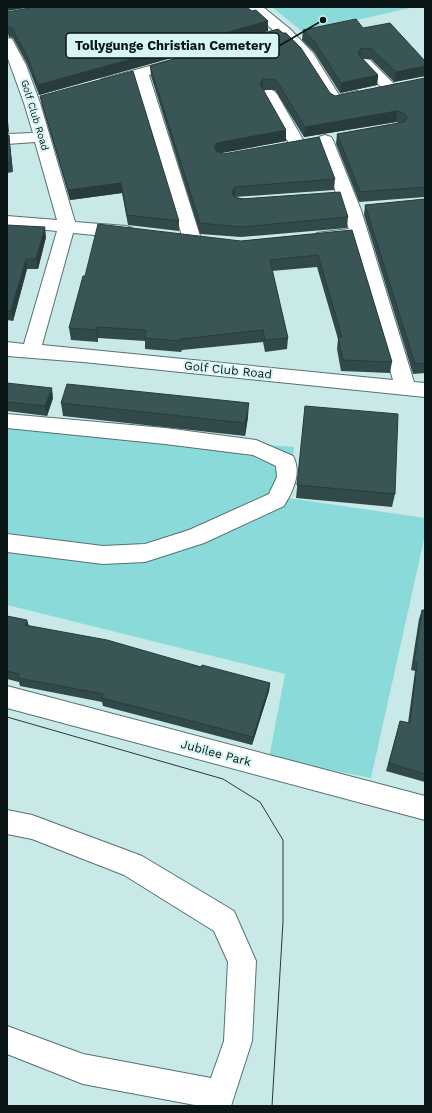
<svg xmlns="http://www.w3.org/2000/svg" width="432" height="1113" font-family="'Work Sans',sans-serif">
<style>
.green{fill:#8adad9}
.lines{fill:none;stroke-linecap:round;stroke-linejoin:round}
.minor-casing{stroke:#557272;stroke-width:2}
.minor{fill:#fff;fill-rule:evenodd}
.tram{stroke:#293838;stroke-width:1}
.wall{fill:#324949}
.shaded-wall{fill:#293c3c}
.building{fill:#3a5555;stroke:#293c3c}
.labels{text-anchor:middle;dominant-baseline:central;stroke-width:4;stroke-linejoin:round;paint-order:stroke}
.far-street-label{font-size:10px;fill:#0b1616;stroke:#d6f6f5}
.street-label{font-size:12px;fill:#0b1616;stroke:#d6f6f5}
.leader{fill:none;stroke:#0b1616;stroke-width:1.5}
.callout-dot{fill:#0b1616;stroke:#d6f6f5;stroke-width:1.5}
.callout{fill:#d6f6f5;stroke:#0b1616;stroke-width:1.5}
.callout-label{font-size:13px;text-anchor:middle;font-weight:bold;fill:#0b1616}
</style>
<rect width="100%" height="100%" fill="#c9e9e8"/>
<!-- green -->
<g class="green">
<polygon points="272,7 415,7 303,32"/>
<polygon points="7,423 294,447 288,498 425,518 425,535 371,778 269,758 285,674 7,605"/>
</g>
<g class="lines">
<!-- minor casing -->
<g class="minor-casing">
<g id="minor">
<polygon points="247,7 263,7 290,29 313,53 339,95 357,91 362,93 365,96 362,99 335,105 330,103 302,58 282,37 253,45 248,44 246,41 248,38 274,31"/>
<polygon points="7,38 12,39 26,65 40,103 75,222 126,226 132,228 135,232 132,236 126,238 73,233 42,345 393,380 352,240 323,243 317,241 314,237 317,233 349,229 317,140 319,137 325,135 331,137 333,140 361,210 414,382 425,383 425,397 83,362 7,356 7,342 24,344 57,231 7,226 7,216 57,220 35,142 7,144 7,134 33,133 24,103 7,56"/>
<polygon points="179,58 184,59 186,62 184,65 149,75 201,239 198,243 192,245 186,243 183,239 135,79 107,87 102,85 99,82 102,79"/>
<polygon points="365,59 370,60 399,89 396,92 386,92 360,66 358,63 360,60"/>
<polygon points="269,89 274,91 277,94 306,145 304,148 298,150 292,148 290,145 261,94 264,91"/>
<path d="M7,414l158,14 91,12 37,16c9,17 0,35 -9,50l-80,37 -59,19 -42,2 -96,-12v-18l96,12 42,-2 44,-14 80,-36 8,-17 -1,-11 -23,-11 -88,-11 -158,-16z"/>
<polygon points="7,686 425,796 425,820 7,708"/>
<polygon points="7,810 32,815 142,856 234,911 256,961 252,1041 231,1106 200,1106 83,1084 7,1054 7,1026 83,1054 211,1078 224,1041 228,962 214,931 124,875 32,839 7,834"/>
</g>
</g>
<!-- minor -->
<use href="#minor" class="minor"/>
<!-- tram -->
<polyline class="tram" points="7,717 223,779 260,802 283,840 283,922 272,1106"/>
</g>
<!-- wall -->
<g class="wall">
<polygon points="252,11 268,21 268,31 39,95 27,64 13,38 9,37 7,31 7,12"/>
<polygon points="363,28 425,61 425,76 394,82 371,59 363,59 378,75 377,85 340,93 314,52 302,40 303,30"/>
<polygon points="278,29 330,93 335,96 425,78 425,197 359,202 336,144 337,134 399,123 396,122 304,137 275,90 263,90 286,141 220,153 335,179 334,190 235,197 348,217 347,228 241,237 200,234 151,76 150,66"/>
<polygon points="40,96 179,221 179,231 128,225 122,193 70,200 42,106"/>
<polygon points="7,135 9,135 10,145 13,172 7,173"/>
<polygon points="425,199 425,373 413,374 364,215 365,205"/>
<polygon points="7,225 46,237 38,269 27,269 13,321 7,320"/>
<polygon points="352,230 392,362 390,373 341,371 337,349 338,339 317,267 272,271 288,338 287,349 265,352 263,342 182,350 181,352 145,349 145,341 98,338 98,342 71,340 69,328 85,276 241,241"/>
<polygon points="7,383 53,398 47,416 7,411"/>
<polygon points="61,403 248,417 245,436 63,416"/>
<polygon points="305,406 395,494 392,507 296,498"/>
<polygon points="422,610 425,610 425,782 386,771 400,721 408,723 415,671 411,670 419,619"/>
<polygon points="7,616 29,626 270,683 269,691 252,745 103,706 102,702 20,686 19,682 7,679"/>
</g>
<!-- shaded-wall -->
<g class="shaded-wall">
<polygon points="7,7 32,7 7,11"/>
<polygon points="268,21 268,31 39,95 38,85"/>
<polygon points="361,48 360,58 358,54"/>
<polygon points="425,66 425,76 394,82 396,72"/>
<polygon points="378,75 377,85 340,93 341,83"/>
<polygon points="263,79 263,90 260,84"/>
<polygon points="397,111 396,122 304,137 305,127"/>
<polygon points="7,112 9,132 7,133"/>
<polygon points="286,130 286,141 217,154 214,147 217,143"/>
<polygon points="9,135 10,145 13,172 11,162"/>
<polygon points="121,183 122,193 70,200 68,190"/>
<polygon points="235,187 235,198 232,202 232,192"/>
<polygon points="45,227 46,237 38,269 36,259"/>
<polygon points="26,259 27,269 13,321 11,311"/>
<polygon points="97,327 98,338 98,342 96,330"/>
<polygon points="52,388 53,398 47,416 45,406"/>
<polygon points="249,403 248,417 245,436 245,423"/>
<polygon points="27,620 30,629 25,625"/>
<polygon points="270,683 269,691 252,745 253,737"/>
</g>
<!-- building -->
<g class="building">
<polygon points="35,7 246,7 252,11 256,10 268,21 38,85 26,54 12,28 8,27 7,25 7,12"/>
<polygon points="356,19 363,28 390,23 425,61 425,66 396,72 372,49 361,48 358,54 378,75 341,83 315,42 303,30"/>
<polygon points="278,29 283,33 286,33 301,48 330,93 335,96 425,78 425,187 360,192 337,134 404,122 407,118 405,114 397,111 305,127 276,80 263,79 260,84 286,130 217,143 214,147 216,151 223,154 319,137 335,179 235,187 232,192 234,197 241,199 340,192 348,217 241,227 200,223 150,66"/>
<polygon points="133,71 179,221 127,215 121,183 68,190 40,96"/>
<polygon points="7,135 9,135 11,162 7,163"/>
<polygon points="425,199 425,363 415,364 365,205"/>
<polygon points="98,224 241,241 352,230 392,362 343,360 338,337 342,337 318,255 270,260 288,338 265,340 263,330 181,339 181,341 145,338 146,330 97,327 96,330 69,328 83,276 85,276"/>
<polygon points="7,225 45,227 36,259 26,259 11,311 7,311"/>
<polygon points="7,383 52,388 45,406 7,402"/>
<polygon points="67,384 249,403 245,423 61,403"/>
<polygon points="305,406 398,414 395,494 297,485"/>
<polygon points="422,610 425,610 425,774 389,763 400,721 410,723 417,663 414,662"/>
<polygon points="7,616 27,620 25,625 107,640 201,667 202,665 270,683 253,737 102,698 103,694 18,678 19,674 7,671"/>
</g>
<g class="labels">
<!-- far-street labels -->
<g class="far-street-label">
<text transform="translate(35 115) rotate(73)">Golf Club Road</text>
</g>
<!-- street labels -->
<g class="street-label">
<text transform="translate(228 370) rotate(6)">Golf Club Road</text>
<text transform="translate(216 753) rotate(15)">Jubilee Park</text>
</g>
</g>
<!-- callouts -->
<path class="leader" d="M323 20L279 46"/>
<circle class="callout-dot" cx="323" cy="20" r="4"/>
<rect class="callout" x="66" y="33" width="213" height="25" rx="4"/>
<g class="callout-label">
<text x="173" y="50">Tollygunge Christian Cemetery</text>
</g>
<!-- border -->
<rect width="432" height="1113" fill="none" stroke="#0b1616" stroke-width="16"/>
</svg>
